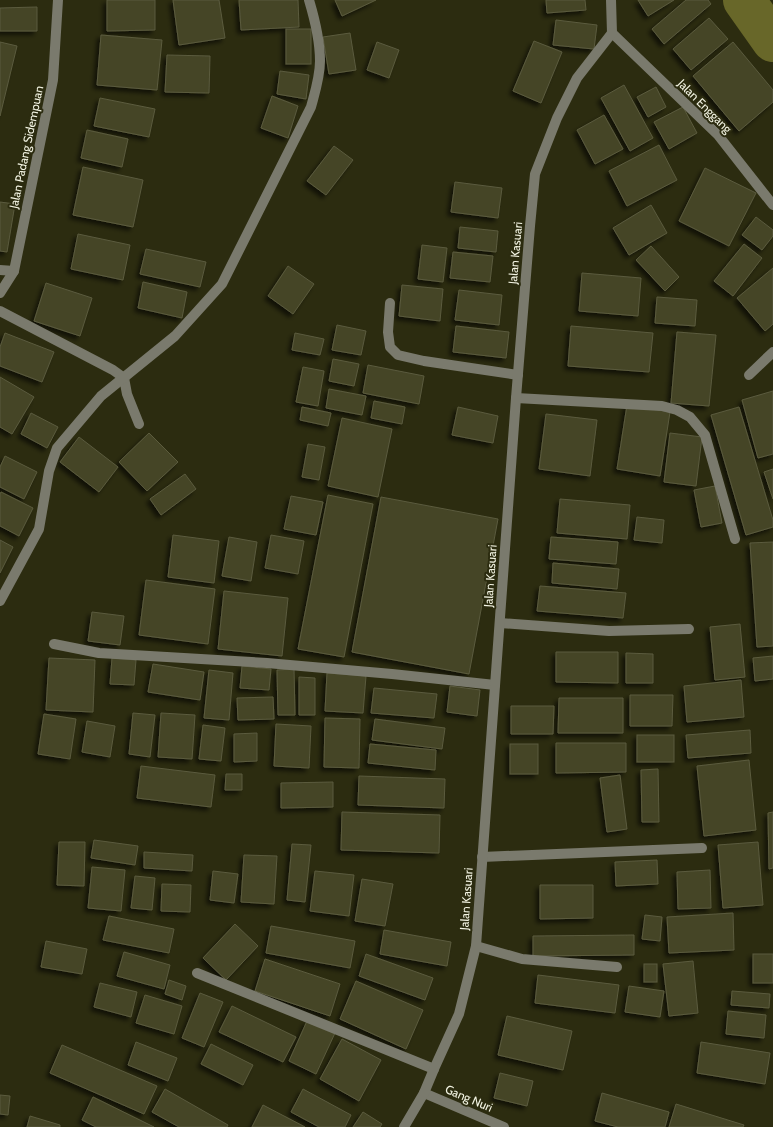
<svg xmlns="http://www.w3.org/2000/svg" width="773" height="1127" font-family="Cabin,sans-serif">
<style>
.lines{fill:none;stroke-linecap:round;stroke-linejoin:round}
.river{stroke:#686729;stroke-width:42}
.building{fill:#444427;stroke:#5b5b3e;filter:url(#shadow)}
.minor{stroke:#7a7a6d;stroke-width:10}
.labels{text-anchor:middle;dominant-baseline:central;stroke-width:4;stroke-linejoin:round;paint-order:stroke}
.street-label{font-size:12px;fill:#f4f5e4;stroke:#2c2c10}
</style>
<defs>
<filter id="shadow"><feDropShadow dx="-3.5" dy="3.5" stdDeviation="2" flood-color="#0009"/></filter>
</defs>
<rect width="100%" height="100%" fill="#2c2c10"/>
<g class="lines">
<!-- river -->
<polyline class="river" points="744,0 773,41"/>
</g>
<!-- building -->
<g class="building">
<polygon points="107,0 155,0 155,30 107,31"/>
<polygon points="173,0 219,0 225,38 179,45"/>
<polygon points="239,0 298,0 299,27 241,30"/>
<polygon points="335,0 376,0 342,16"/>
<polygon points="546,0 585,0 586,10 547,13"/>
<polygon points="638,0 674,0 648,16"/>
<polygon points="686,0 708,0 711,4 664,44 652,29"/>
<polygon points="37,7 37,31 0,31 0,8"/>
<polygon points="709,18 728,39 691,70 673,49"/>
<polygon points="556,20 597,25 594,49 553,45"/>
<rect x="286" y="29" width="25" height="35"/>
<polygon points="350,33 356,70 329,74 323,37"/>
<polygon points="101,35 162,40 157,90 97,85"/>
<polygon points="534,41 562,52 541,103 513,91"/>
<polygon points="0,42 17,46 0,116"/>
<polygon points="377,42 399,50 389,78 367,70"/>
<polygon points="733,42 773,90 773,102 739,131 693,76"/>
<polygon points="167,55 210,56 209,93 165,92"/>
<polygon points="280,71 309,75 306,99 277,94"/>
<polygon points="624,85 653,138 630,151 601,98"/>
<polygon points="656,87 666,107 648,117 637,97"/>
<polygon points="272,96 298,106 288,138 261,128"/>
<polygon points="100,98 155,109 149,137 94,126"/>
<polygon points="683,107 697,133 669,149 654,122"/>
<polygon points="604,115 623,149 595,164 577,130"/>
<polygon points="87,130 128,139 122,167 81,158"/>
<polygon points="659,145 677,180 627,206 609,171"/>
<polygon points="334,146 353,160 326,195 307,181"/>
<polygon points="83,167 143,180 133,227 73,215"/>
<polygon points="705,168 756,193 729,246 679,221"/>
<polygon points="455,182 502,188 498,218 451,212"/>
<polygon points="0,202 15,204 7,252 0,251"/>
<polygon points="651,205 667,233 629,255 613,228"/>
<polygon points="756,217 773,230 773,236 762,250 742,235"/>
<polygon points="460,227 498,231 496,252 458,248"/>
<polygon points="78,234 130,245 123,280 71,269"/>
<polygon points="744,244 762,258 733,296 714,281"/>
<polygon points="422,245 447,248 443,282 418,279"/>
<polygon points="651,246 679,277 665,291 636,260"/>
<polygon points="146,249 206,262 200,287 140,274"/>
<polygon points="453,252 493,256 490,282 450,278"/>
<polygon points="288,266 314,284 293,314 268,296"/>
<polygon points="773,268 773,324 765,331 737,298"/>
<polygon points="582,273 641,278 638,316 579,311"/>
<polygon points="143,282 187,292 182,318 138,308"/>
<polygon points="46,283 92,298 80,336 34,321"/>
<polygon points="402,285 443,289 440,321 399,316"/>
<polygon points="459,290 502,295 499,325 455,320"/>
<polygon points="657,297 697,300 695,326 655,323"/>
<polygon points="337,325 366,331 361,355 332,350"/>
<polygon points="456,326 509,332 506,358 453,352"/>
<polygon points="571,326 653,333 649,372 568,366"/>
<polygon points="677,332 716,335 709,406 671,403"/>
<polygon points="5,333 54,352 42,382 0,366 0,347"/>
<polygon points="295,333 324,339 320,355 292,350"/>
<polygon points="333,359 359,364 354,386 329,381"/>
<polygon points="368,365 424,376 419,404 363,393"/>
<polygon points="303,367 324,371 318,406 296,402"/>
<polygon points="0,377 34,397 12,434 0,427"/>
<polygon points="329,389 366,396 362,415 326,408"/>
<polygon points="773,391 773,454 758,458 742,400"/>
<polygon points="374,401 405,407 402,424 371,418"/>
<polygon points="627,405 670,412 660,476 617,469"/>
<polygon points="302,407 331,413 328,426 300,420"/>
<polygon points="458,407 498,416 493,443 452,435"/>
<polygon points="739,407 773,520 773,527 746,535 711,415"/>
<polygon points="31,413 58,427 47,448 21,434"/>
<polygon points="546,414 597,420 590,476 539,469"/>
<polygon points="342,418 392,429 378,497 328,486"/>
<polygon points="149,433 178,462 147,491 119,462"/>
<polygon points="670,433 702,437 696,486 664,482"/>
<polygon points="79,437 118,467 99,492 60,462"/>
<polygon points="308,444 325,447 319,480 302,477"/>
<polygon points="5,456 37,472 24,499 0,487 0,467"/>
<polygon points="773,469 773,499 764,472"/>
<polygon points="185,474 196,489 161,515 150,499"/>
<polygon points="715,486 722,523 701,527 694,490"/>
<polygon points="1,492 33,508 19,536 0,526 0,494"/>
<polygon points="328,495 373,504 344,657 298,649"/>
<polygon points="291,496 323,502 316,535 284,529"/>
<polygon points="381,497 498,519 469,674 352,652"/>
<polygon points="560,499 630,505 627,539 557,533"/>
<polygon points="637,517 664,520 662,543 634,540"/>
<polygon points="173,535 219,541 214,583 168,577"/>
<polygon points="271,535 304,541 298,574 265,568"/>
<polygon points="229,537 257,542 251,581 222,576"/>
<polygon points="551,537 618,542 616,564 549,559"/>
<polygon points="0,540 13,547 0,573"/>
<polygon points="773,542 773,646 757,647 750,543"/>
<polygon points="553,563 619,569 617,589 552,583"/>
<polygon points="146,580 215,589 208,644 139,635"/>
<polygon points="540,586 626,593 623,618 537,611"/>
<polygon points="224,591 288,598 282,656 218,649"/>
<polygon points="92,612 124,616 120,645 88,641"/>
<polygon points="740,624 745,677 715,680 710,627"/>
<polygon points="556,652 618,652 618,683 556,682"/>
<polygon points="626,653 653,654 653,683 626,683"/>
<polygon points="773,656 773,679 755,681 753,658"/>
<polygon points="49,658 95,660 93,712 46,710"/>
<polygon points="112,658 136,660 134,685 110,684"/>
<polygon points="153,664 204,672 200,700 148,692"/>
<polygon points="242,666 271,669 269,690 240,688"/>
<polygon points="294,669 295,715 278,715 277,670"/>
<polygon points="209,670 233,673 229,720 204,718"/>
<polygon points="327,673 366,676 363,713 325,711"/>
<polygon points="299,677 315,678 315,715 299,715"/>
<polygon points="741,680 744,717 687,722 684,686"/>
<polygon points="450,686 480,690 477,716 447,712"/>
<polygon points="374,688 437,694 434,718 371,713"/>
<polygon points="630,695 673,695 672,726 630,726"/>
<polygon points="273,697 274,719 238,720 237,698"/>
<polygon points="559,698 623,698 623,733 558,733"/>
<polygon points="511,706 554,706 553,734 511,734"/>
<polygon points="133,713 155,715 150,757 129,754"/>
<polygon points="161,713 195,715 192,759 158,757"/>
<polygon points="44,714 76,719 70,759 38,754"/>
<polygon points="325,718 360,719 359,768 324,767"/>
<polygon points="375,719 445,728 442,749 372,740"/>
<polygon points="87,721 115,726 110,757 82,752"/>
<polygon points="276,724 311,726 309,768 274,766"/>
<polygon points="203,725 225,728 221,761 199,759"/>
<polygon points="750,730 751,753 688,758 686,735"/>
<polygon points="257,733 257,761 234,762 234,734"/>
<rect x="637" y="735" width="37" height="27"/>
<polygon points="556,743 626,743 626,772 556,773"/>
<polygon points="370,744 436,750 435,770 368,763"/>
<rect x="510" y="744" width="28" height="30"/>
<polygon points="749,760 756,830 704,836 697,766"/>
<polygon points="141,766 215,775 211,807 137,798"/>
<polygon points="658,769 659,822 642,822 641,770"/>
<polygon points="226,774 242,774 242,790 225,790"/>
<polygon points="620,775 627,829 607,832 600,778"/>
<polygon points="359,776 445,779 444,808 358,805"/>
<polygon points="333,782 333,807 281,808 281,783"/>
<polygon points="342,812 440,815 439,853 341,850"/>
<polygon points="773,812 773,868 769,869 768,813"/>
<polygon points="94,840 138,846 135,865 91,858"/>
<polygon points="59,842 85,842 84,886 57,885"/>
<polygon points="758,842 763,905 723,908 718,845"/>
<polygon points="292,844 311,845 305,902 287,900"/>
<polygon points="144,852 193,855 192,871 144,868"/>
<polygon points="244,855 277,856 274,904 241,902"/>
<polygon points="657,860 658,884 616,886 615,862"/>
<polygon points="92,867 125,870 121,911 88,908"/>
<polygon points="710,870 711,908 678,909 677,872"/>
<polygon points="213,871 238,874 234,903 210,900"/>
<polygon points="315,871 354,875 349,916 310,911"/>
<polygon points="135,876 155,878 152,910 131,908"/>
<polygon points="362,879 393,884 385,926 355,921"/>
<polygon points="162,884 191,885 190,912 161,911"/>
<polygon points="540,885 593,885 593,918 540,919"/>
<polygon points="733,913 734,950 669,953 667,917"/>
<polygon points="645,915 662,917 660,941 642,939"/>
<polygon points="109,916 174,929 169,953 103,940"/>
<polygon points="235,924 258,946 226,980 203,958"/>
<polygon points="271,926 355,941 350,968 266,953"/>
<polygon points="384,930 451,942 447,966 380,954"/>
<polygon points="634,935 634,955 533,956 533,936"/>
<polygon points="46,941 87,949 82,974 41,967"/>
<polygon points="124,952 170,965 164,989 117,976"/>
<polygon points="366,954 433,978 425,1000 359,976"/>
<rect x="753" y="954" width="20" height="29"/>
<polygon points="265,959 340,984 330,1016 255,991"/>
<polygon points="693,961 698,1013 669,1016 663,964"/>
<rect x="644" y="964" width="13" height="18"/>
<polygon points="538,975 619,985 615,1013 535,1003"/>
<polygon points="169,980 186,986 182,1000 165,994"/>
<polygon points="356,981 423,1010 406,1049 340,1019"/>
<polygon points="100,983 137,992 131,1017 94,1007"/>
<polygon points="629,986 664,991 660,1017 625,1012"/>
<polygon points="732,991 770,994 769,1008 731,1005"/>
<polygon points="200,993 223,1002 204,1047 182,1038"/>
<polygon points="145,995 182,1006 174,1034 136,1023"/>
<polygon points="232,1006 296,1037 283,1062 219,1032"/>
<polygon points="728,1011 766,1015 764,1038 726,1034"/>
<polygon points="507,1016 572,1031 563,1070 498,1055"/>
<polygon points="307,1021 335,1033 316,1074 289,1061"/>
<polygon points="342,1039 381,1060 359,1101 320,1079"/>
<polygon points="136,1042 177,1058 168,1081 128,1065"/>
<polygon points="701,1042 770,1053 765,1084 697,1073"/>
<polygon points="211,1044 253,1065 243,1085 201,1064"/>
<polygon points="62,1045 157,1086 144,1114 50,1073"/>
<polygon points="500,1073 533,1081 527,1106 494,1098"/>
<polygon points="165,1089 228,1125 227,1127 179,1127 152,1112"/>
<polygon points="303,1089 351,1115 345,1127 319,1127 291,1112"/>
<polygon points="602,1093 669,1112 665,1127 618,1127 595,1121"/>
<polygon points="0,1095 10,1096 8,1115 0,1114"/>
<polygon points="93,1097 154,1127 96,1127 82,1120"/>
<polygon points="676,1104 744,1125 743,1127 669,1127"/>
<polygon points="263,1105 305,1127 252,1127"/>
<polygon points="363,1112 382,1124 380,1127 353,1127"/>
<polygon points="30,1116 60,1125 60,1127 27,1127"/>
</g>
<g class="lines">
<!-- minor -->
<g class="minor">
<polyline points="611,0 612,33"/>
<polyline points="612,33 718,135 773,205"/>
<polyline points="0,270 14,271"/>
<polyline points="0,293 14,271 53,80 58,0"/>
<polyline points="390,303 388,332 390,347 398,355 424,361 518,375"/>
<polyline points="0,311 113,370 124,378 127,394 139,424"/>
<polyline points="749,375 773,352"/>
<polyline points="516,398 662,406 677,410 690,417 705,435 735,539"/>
<path d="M0,601l39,-72 10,-58 8,-23 44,-52 74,-60 47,-52 89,-177c4,-15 9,-30 9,-46 0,-20 -5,-41 -11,-61"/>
<polyline points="500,623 609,631 689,629"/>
<polyline points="54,644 99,653 267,663 392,674 495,685"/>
<polyline points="482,857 702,848"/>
<polyline points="476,946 522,959 617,967"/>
<polyline points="197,973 434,1069"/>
<polyline points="424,1093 504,1127"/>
<polyline points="404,1127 424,1093 434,1069 459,1014 476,946 516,398 530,226 535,174 557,118 577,78 612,33"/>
</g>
</g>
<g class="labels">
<!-- street labels -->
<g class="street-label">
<text transform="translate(705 106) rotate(45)">Jalan Enggang</text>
<text transform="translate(26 147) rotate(-78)">Jalan Padang Sidempuan</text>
<text transform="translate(515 253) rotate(-85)">Jalan Kasuari</text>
<text transform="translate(490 576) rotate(-86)">Jalan Kasuari</text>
<text transform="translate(466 899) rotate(-86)">Jalan Kasuari</text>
<text transform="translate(469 1098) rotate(23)">Gang Nuri</text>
</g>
</g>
</svg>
